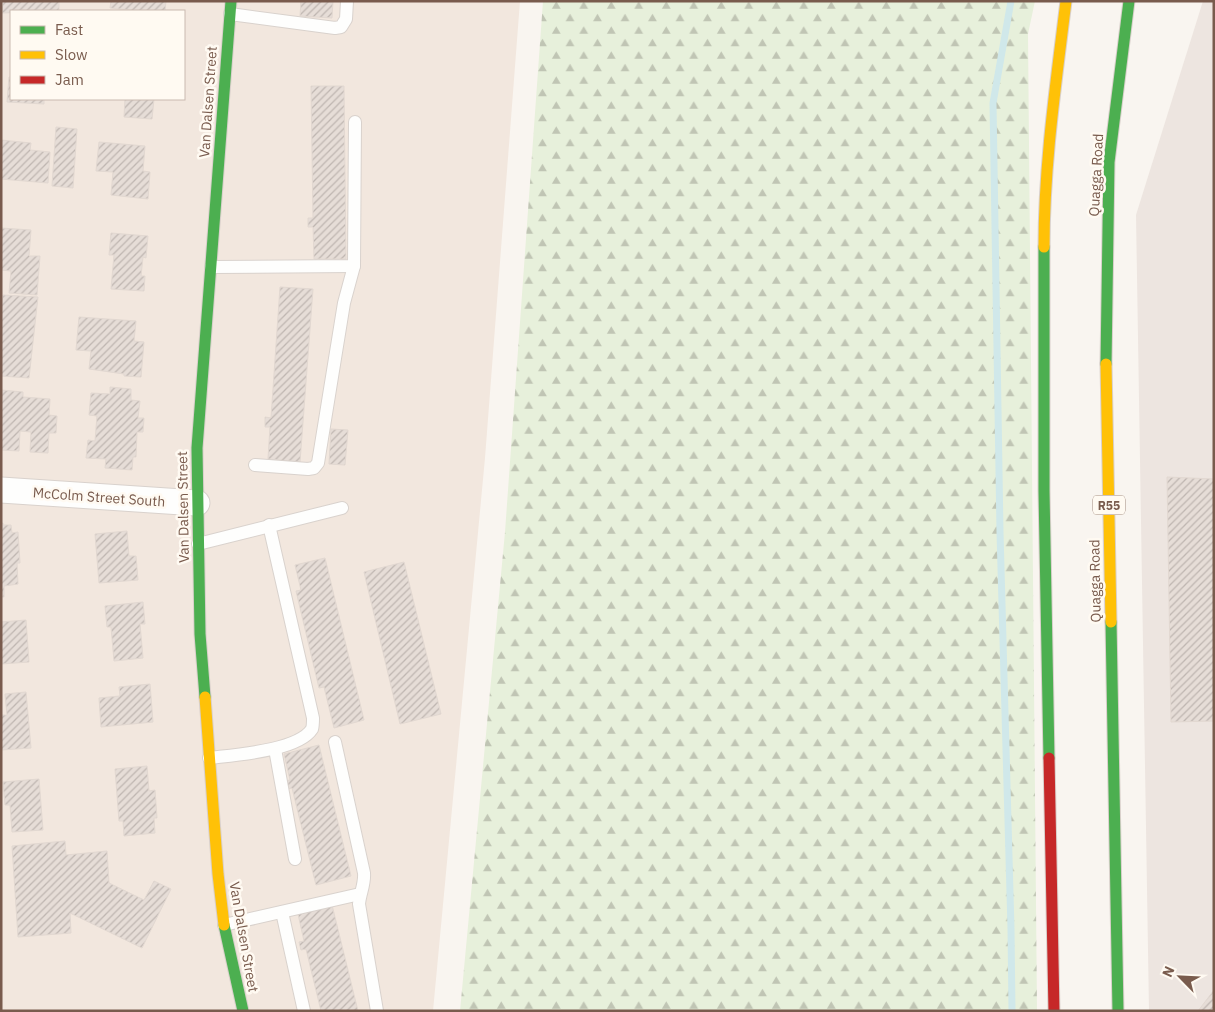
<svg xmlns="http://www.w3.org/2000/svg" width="1215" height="1012" font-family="'IBM Plex Sans',sans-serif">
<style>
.residential{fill:#f2e7de;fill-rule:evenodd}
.industrial{fill:#ede5e0}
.forest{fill:url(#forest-firs)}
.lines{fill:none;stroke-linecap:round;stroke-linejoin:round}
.stream{stroke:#d0e8ea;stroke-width:7}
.building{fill:url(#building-hatch);stroke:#e2d8d1}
.lane-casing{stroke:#d9d2cd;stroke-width:14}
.street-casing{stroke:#d9d2cd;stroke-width:27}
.fast-casing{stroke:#d9d0cb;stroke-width:13}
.slow-casing{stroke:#d9d0cb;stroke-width:13}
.jam-casing{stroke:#d9d0cb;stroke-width:13}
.lane{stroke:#fefefd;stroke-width:12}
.street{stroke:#fefefd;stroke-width:25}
.fast{stroke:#4caf50;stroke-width:11}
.slow{stroke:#ffc107;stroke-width:11}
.jam{stroke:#c62828;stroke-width:11}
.labels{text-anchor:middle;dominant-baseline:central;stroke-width:5;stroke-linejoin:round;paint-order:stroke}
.shield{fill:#fffaf2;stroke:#a18b7e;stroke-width:1}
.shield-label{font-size:12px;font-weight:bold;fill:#795b4d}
.street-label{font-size:14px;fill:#795b4d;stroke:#fffaf2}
</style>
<defs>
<pattern id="forest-firs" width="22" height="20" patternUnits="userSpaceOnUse" patternTransform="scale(1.25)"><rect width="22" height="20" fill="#e7f0db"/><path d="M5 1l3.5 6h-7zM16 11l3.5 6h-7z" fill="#c0c5b4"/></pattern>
<pattern id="building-hatch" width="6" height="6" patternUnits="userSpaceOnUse" patternTransform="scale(1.25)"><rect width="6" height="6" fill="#e6ddd7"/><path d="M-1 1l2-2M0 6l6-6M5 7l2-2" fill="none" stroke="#bfb6b1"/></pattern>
</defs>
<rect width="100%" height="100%" fill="#f9f5f0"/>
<!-- residential -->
<path class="residential" d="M1,1h519l-35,457 -52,553h-432zM11,11h173v88h-173z"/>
<!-- industrial -->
<polygon class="industrial" points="1203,1 1214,1 1214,1011 1149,1011 1136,215"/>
<!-- forest -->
<polygon class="forest" points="543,1 1035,1 1028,34 1037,1011 460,1011 505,532"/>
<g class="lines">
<!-- stream -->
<polyline class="stream" points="1011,1 993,103 1000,532 1011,929 1012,1011"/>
</g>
<!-- building -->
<g class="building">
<polygon points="3,1 59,1 59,11 2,13"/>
<polygon points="111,1 166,1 165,11 129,11 129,10 110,8"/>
<polygon points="301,1 333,1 332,18 300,16"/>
<polygon points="9,77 11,77 11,99 44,99 44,104 7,102"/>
<polygon points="311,86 344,86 346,259 314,259 313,227 308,227 308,218 313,218"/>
<polygon points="125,99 154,99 152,119 124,117"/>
<polygon points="56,127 77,129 73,188 52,186"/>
<polygon points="1,140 31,143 30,150 50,152 48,183 1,179"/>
<polygon points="99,142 145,146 143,171 150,172 148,199 111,195 113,172 96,171"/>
<polygon points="1,228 31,230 29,256 40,256 37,295 9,293 11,271 1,270"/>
<polygon points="111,233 148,236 146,258 143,257 141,276 145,276 144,291 111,289 114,255 109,255"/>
<polygon points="280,287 313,289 300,462 268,459 270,427 265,427 265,417 271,418"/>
<polygon points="3,295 38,297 29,378 1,376 1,307"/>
<polygon points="79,317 136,321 134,341 144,342 141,377 124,376 124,374 89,369 91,351 76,350"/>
<polygon points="110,387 131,389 131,400 140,401 138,418 144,418 143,432 137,432 136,457 133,457 132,470 105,468 106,459 86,458 88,440 95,441 97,416 89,415 91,393 110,394"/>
<polygon points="1,390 23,392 23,397 50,399 49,415 57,416 56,433 49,433 48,453 30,452 31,432 20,431 19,451 1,450"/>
<polygon points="331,429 348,430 345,465 329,464"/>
<polygon points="1167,477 1214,479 1214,721 1171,722"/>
<polygon points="1,523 3,523 3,525 11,525 12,533 18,532 20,563 17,563 18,584 4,586 4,597 1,597"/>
<polygon points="127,531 129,556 136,556 138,580 99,583 95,534"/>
<polygon points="325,558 364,720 334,728 324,687 319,688 296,591 301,590 295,565"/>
<polygon points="404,562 441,714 400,724 364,572"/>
<polygon points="143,602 145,624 140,624 143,658 114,661 111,627 107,627 105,606"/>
<polygon points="26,620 29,662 1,664 1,622"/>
<polygon points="150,684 153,722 101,727 99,698 120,696 119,687"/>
<polygon points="26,692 31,748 1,750 1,715 7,715 5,694"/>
<polygon points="319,745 351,876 316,885 292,788 287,789 285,781 290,780 284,754"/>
<polygon points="147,766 149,791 155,790 157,818 154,818 155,833 124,836 123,821 119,821 115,769"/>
<polygon points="39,779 43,830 12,832 10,805 5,805 3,782"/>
<polygon points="65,841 66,855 107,851 109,883 144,900 154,881 171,889 142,948 70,913 71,933 18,937 12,846"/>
<polygon points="332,905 358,1011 321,1011 306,949 301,950 299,942 304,941 298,914"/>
<polygon points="1214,990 1214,1011 1198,1011"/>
</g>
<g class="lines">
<!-- lane casing -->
<g class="lane-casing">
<g id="lane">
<polyline points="230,14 335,28 341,27 346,19 347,1"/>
<polyline points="211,267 354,266 355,122"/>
<polyline points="255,465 308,469 314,468 318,463 344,303 354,266"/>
<polyline points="198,544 342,508"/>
<path d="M335,742l29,131c1,11 -4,20 -5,31l18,107"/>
<polyline points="275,749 295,859"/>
<path d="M209,758c24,-3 89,-7 103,-29 1,-3 1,-8 1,-11l-44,-193"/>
<polyline points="282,912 304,1011"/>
<polyline points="224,925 360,894"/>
</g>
</g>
<!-- street casing -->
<g class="street-casing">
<polyline id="street" points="1,490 197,503"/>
</g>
<!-- fast casing -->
<g class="fast-casing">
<g id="fast">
<polyline points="1044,247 1044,491 1049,758"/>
<polyline points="1106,364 1109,162 1129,1"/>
<polyline points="1111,622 1118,1011"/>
<polyline points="205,697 200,634 197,448 231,1"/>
<polyline points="224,925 243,1011"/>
</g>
</g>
<!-- slow casing -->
<g class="slow-casing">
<g id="slow">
<path d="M1044,247c0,-83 12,-164 22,-246"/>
<polyline points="1106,364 1111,622"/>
<polyline points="205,697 218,874 224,925"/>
</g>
</g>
<!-- jam casing -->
<g class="jam-casing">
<polyline id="jam" points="1049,758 1054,1011"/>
</g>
<!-- lane -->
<use href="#lane" class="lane"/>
<!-- street -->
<use href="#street" class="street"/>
<!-- fast -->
<use href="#fast" class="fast"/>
<!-- slow -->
<use href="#slow" class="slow"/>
<!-- jam -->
<use href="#jam" class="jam"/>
</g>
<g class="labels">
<!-- shield labels -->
<rect class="shield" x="1093" y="495.5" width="32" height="19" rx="4"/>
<g class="shield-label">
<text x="1109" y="505">R55</text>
</g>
<!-- street labels -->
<g class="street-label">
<text transform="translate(208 102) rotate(-86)">Van Dalsen Street</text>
<text transform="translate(1096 175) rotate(-87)">Quagga Road</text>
<text transform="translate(99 497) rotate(4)">McColm Street South</text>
<text transform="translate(183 507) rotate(-91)">Van Dalsen Street</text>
<text transform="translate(1095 581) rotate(-91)">Quagga Road</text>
<text transform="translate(244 937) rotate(80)">Van Dalsen Street</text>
</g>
</g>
<!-- border -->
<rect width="1215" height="1012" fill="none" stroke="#795b4d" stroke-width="5"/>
<!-- legend -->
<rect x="10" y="10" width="175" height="90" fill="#fffaf2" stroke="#c9bab0"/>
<rect x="20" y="26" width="25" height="8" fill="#4caf50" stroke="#c9bab0"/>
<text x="55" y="35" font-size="15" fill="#795b4d">Fast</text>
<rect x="20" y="51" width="25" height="8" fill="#ffc107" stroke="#c9bab0"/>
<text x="55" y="60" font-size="15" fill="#795b4d">Slow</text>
<rect x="20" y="76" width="25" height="8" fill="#c62828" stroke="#c9bab0"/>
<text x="55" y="85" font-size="15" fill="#795b4d">Jam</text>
<!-- north arrow -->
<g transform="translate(1180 977) rotate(294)" stroke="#fffaf2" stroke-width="4" paint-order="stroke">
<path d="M0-4L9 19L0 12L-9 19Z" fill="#795b4d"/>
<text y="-8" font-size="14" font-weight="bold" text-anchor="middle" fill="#795b4d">N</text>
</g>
</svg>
